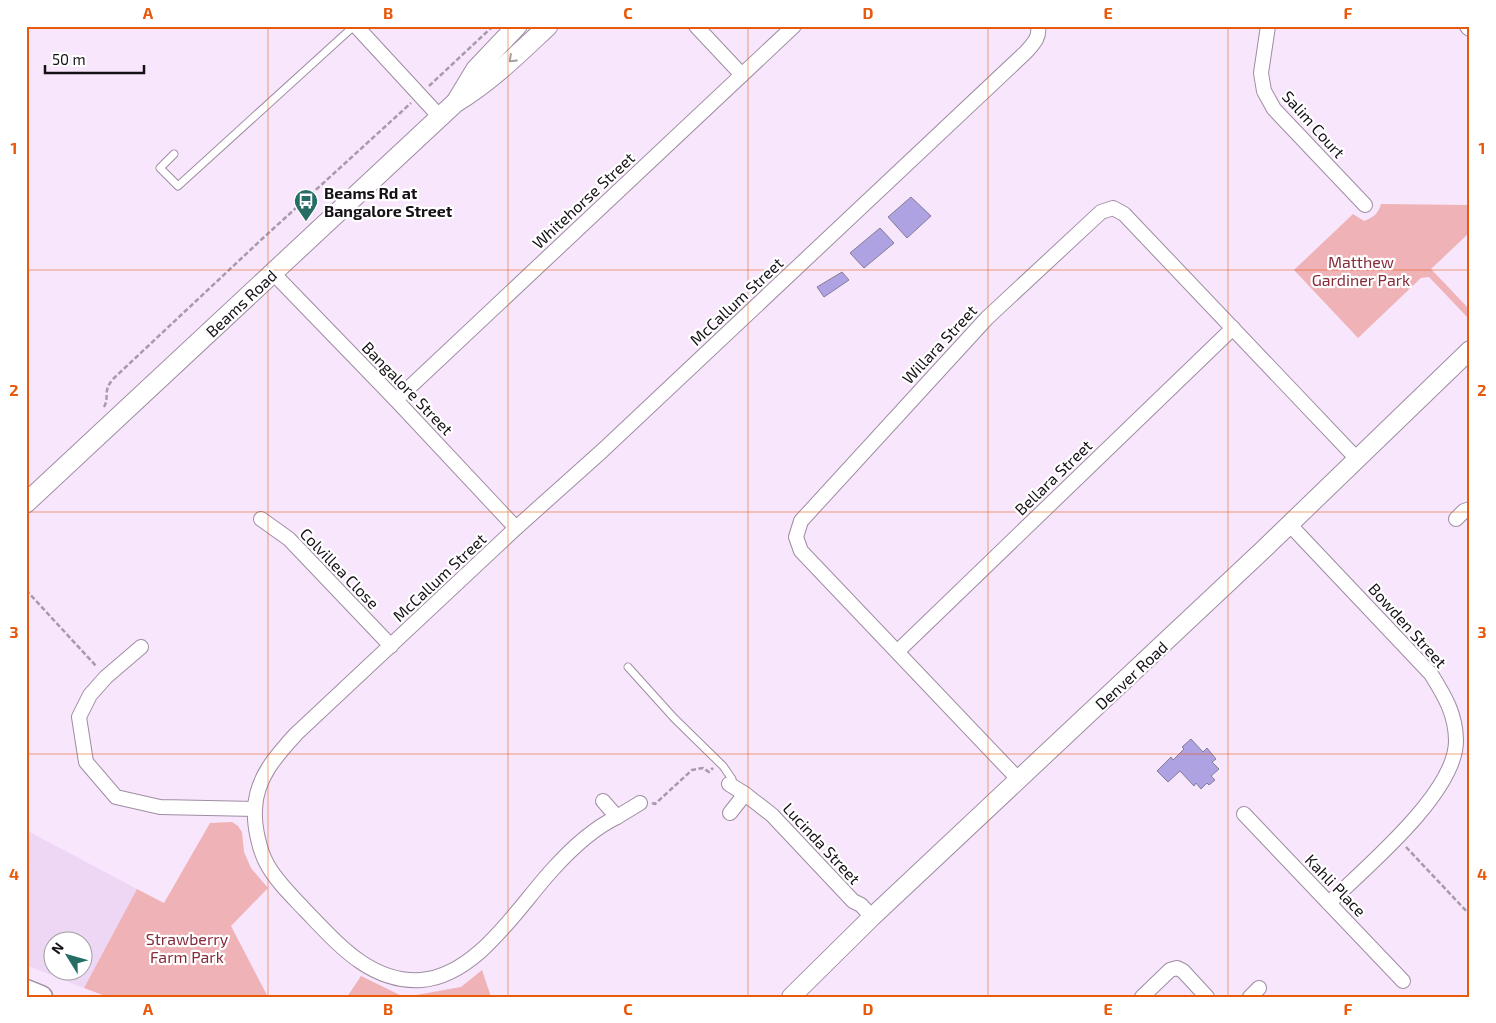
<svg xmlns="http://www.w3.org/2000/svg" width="1496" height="1023" font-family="'Exo 2',sans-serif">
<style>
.built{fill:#eed7f4;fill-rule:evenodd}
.green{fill:#efb2b6}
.building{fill:#aea2e3;stroke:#827e96}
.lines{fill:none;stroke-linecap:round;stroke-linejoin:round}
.service-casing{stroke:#9e8da2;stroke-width:9}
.minor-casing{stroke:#9e8da2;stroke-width:16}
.tertiary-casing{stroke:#9e8da2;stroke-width:20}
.secondary-casing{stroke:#9e8da2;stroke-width:21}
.trunk-casing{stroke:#9e8da2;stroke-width:25}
.path{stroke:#a89aab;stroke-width:2.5;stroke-dasharray:5 2.5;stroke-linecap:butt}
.service{stroke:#fff;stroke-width:7}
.minor{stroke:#fff;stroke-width:14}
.tertiary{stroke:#fff;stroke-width:18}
.secondary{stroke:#fff;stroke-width:19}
.trunk{stroke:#fff;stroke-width:22}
.oneway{stroke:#a29fa2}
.grid{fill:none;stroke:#e8590c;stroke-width:1;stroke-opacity:0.55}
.labels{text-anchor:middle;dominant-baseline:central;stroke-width:4.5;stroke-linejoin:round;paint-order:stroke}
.street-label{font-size:16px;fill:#161017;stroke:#fff}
.poi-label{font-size:16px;font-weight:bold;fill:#161017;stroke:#fff;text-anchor:start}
.park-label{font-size:16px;fill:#852b3a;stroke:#fff}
.neatline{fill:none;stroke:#e8590c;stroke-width:2}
.grid-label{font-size:16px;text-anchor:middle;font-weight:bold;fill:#e8590c}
</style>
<rect width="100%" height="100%" fill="#f8e6fc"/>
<!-- built -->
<path class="built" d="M26,830l111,59 -53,99 -58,-23zM52,940h30v30h-30z"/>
<!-- green -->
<g class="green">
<path d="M1381,204l89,1v27l-39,37 39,41v10l-41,-43 -8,1 -63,60 -64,-68 59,-56 11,7c10,-4 14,-7 17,-17z"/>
<polygon points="232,822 238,826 242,832 244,852 251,868 268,888 231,926 268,997 108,997 84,988 137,889 164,903 210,823"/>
<polygon points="482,970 491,997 405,997 461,987"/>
<polygon points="361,976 404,997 347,997"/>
</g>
<!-- building -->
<g class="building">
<polygon points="911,197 931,216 907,238 888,217"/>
<polygon points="880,228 894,243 864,268 850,253"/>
<polygon points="842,272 849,280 824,297 817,287"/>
<polygon points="1191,739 1203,752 1207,748 1216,759 1212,762 1219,769 1211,776 1215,780 1209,785 1207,783 1201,789 1196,783 1194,786 1180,771 1168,782 1157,771 1171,757 1173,760 1184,749 1182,747"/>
</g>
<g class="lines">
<!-- service casing -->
<g class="service-casing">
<g id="service">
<polyline points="174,154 160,168 178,186 354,26"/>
<polyline points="628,667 674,718 723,766 732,779 729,784"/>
</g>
</g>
<!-- minor casing -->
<g class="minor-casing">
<g id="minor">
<polyline points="356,26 440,117"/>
<polyline points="696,26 742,75"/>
<polyline points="1268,26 1261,73 1264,91 1274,109 1365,205"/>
<polyline points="273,273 396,400 516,528"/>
<polyline points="396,400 794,26"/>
<polyline points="261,519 289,539 391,646"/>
<polyline points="1456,519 1464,511 1470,509"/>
<path d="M1290,525l141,149c13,21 25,40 25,67 0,52 -91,127 -127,162"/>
<polyline points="141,647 106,677 90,695 79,717 86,762 116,797 160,807 255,809"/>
<polyline points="898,651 1233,328"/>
<polyline points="1019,780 801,551 796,537 801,521 987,318 1101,212 1113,208 1124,214 1358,460"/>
<polyline points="729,784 745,794 730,813"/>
<polyline points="745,794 772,815 853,901 861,905 872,917"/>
<polyline points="603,801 617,817 640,803"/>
<polyline points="1244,814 1403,981"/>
<path d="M617,817c-25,12 -45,31 -64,52 -35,38 -76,107 -132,111 -51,3 -84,-37 -116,-70 -13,-14 -29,-29 -38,-46 -8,-14 -13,-39 -12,-55 1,-31 21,-53 41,-75l220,-206 86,-77 424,-399c7,-8 14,-14 12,-26"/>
<polyline points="1142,997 1170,970 1177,968 1183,971 1207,997"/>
<polyline points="1250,997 1259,988"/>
</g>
</g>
<!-- tertiary casing -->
<g class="tertiary-casing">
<g id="tertiary">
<polyline points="1469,26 1470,27"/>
<polyline points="791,997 872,917 1265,548 1470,350"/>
</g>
</g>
<!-- secondary casing -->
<g class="secondary-casing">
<g id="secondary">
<polyline points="456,102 476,69 517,26"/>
<path d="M26,503l429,-400c36,-22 62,-48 93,-77"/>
</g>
</g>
<!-- trunk casing -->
<g class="trunk-casing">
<polyline id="trunk" points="26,991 41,997"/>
</g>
<!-- path -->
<g class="path">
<polyline points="429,86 491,28"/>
<path d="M104,407c6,-11 -2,-15 9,-28l149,-140 149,-136"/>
<polyline points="26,590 97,667"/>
<polyline points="652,803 655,804 692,770 703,768 709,772 713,768"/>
<polyline points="1406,847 1470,915"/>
</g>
<!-- service -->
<use href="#service" class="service"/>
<!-- minor -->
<use href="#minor" class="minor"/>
<!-- tertiary -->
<use href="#tertiary" class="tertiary"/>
<!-- secondary -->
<use href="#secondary" class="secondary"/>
<!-- trunk -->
<use href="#trunk" class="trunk"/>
</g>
<!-- one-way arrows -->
<defs><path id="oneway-chevron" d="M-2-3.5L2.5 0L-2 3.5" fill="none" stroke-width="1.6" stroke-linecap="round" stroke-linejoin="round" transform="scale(1.25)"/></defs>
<use class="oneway" href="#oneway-chevron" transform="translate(512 59) rotate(137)"/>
<!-- grid -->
<path class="grid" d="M268,26v971M508,26v971M748,26v971M988,26v971M1228,26v971M26,270h1444M26,512h1444M26,754h1444"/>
<!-- icons -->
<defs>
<g id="bus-pin" transform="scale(1.25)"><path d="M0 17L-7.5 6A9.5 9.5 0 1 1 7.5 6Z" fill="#266d64" stroke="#fff"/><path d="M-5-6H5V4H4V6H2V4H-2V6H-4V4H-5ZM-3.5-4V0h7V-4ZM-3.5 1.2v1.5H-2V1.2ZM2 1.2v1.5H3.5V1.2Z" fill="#fff"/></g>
</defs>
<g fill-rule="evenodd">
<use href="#bus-pin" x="306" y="201"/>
</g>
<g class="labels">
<!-- street labels -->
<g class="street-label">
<text transform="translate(1314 124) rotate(48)">Salim Court</text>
<text transform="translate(583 200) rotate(-43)">Whitehorse Street</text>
<text transform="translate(736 301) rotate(-43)">McCallum Street</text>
<text transform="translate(241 303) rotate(-43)">Beams Road</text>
<text transform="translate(939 344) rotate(-47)">Willara Street</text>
<text transform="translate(408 388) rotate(46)">Bangalore Street</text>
<text transform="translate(1053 477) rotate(-44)">Bellara Street</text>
<text transform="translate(340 568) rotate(46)">Colvillea Close</text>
<text transform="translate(439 577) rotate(-43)">McCallum Street</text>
<text transform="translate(1408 625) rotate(48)">Bowden Street</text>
<text transform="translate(1131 675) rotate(-43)">Denver Road</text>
<text transform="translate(822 843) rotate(47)">Lucinda Street</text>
<text transform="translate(1336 885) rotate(46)">Kahli Place</text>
</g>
<!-- poi labels -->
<g class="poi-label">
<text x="324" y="192">Beams Rd at<tspan x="324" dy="18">Bangalore Street</tspan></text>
</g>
<!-- park labels -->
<g class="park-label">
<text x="1361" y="261">Matthew<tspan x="1361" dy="18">Gardiner Park</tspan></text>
<text x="187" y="938">Strawberry<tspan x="187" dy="18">Farm Park</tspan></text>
</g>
</g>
<!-- border -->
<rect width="1496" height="1023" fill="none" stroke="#ffffff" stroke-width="55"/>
<!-- north arrow -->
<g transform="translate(68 956) rotate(307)"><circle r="24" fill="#ffffff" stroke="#a29fa2"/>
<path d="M0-4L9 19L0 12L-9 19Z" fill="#266d64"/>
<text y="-8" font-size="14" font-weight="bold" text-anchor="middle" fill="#161017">N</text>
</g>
<!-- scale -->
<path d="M45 65v8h99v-8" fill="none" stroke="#161017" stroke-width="2.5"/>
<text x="52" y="65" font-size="15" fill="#161017" stroke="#ffffff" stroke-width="4" paint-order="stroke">50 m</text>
<rect x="28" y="28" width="1440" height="968" class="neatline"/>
<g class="grid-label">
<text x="148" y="19">A</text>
<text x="388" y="19">B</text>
<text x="628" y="19">C</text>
<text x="868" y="19">D</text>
<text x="1108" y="19">E</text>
<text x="1348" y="19">F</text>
<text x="14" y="154">1</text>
<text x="1482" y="154">1</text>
<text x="14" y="396">2</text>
<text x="1482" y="396">2</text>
<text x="14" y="638">3</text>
<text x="1482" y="638">3</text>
<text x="14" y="880">4</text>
<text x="1482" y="880">4</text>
<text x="148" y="1015">A</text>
<text x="388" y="1015">B</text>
<text x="628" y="1015">C</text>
<text x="868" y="1015">D</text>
<text x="1108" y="1015">E</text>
<text x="1348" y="1015">F</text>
</g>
</svg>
